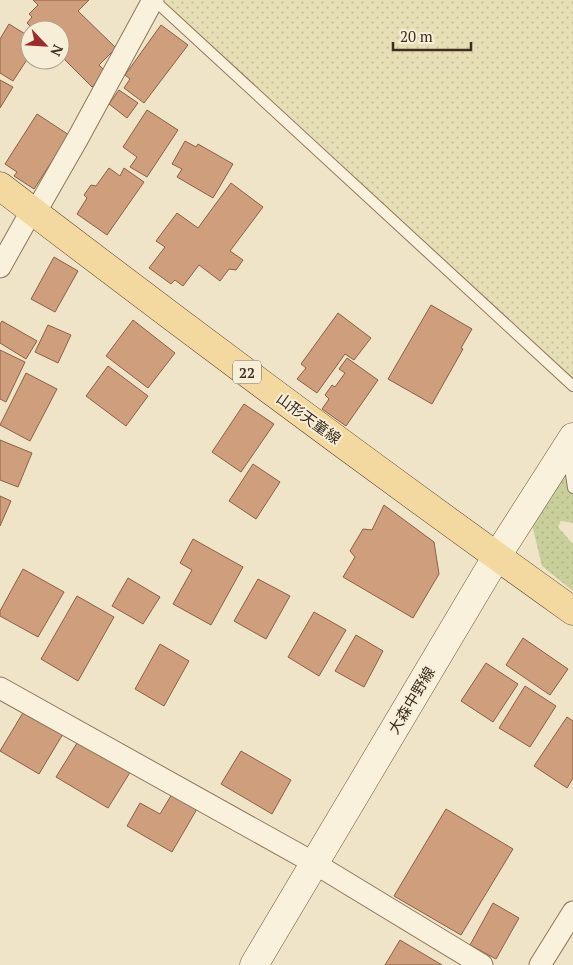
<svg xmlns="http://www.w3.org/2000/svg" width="573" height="965" font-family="'PT Serif','Noto Sans JP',serif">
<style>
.farmland{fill:url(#farmland-dots)}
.grass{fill:url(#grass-dots)}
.building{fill:#cf9f7d;stroke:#8d5f41}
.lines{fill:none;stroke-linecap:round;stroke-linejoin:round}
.lane-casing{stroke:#8d765c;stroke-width:12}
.street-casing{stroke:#8d765c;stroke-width:23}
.secondary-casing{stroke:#6f573f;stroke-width:29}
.primary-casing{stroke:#5b4430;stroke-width:29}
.lane{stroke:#faf1dc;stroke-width:10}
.street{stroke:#faf1dc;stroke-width:21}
.secondary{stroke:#faf1dc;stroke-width:28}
.primary{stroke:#f3d9a0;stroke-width:28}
.labels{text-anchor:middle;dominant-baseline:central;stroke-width:4;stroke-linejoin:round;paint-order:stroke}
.shield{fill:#f7eed8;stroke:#756857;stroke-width:1}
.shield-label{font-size:14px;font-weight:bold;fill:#3d2e20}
.street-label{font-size:15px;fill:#3d2e20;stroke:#f7eed8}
</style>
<defs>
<pattern id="farmland-dots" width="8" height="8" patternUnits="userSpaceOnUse" patternTransform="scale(1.25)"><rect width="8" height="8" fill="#e6deb5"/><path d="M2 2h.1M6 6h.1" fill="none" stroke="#c6bf9b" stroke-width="1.8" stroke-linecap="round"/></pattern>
<pattern id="grass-dots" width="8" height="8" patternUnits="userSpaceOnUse" patternTransform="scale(1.25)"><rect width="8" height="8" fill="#c9cf9b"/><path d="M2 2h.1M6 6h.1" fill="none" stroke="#aeb285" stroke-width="1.8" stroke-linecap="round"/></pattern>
</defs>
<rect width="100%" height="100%" fill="#f0e4c8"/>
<!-- farmland -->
<polygon class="farmland" points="154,0 573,0 573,386"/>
<!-- grass -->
<polygon class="grass" points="567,446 573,488 573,523 561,521 558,527 573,544 573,591 542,566 528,508"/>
<!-- building -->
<g class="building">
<polygon points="33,0 89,0 78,11 116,48 99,65 106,72 92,87 60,55 60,30 34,30 27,23 32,17 29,14 38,5"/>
<polygon points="9,24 30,37 30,55 13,81 0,73 0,39"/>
<polygon points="161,25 188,45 144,103 124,88 130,79 125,75"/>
<polygon points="0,80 13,87 0,108"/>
<polygon points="119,90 138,103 127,118 109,104"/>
<polygon points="147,110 178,130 147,177 130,167 137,157 123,147"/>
<polygon points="37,114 69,135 34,189 14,176 17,172 5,164"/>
<polygon points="185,141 196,147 198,144 233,164 213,198 177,177 182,169 172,164"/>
<polygon points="109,168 120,176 124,168 144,182 107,235 77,214 87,198 84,195 91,185 96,186"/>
<polygon points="231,183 263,207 230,251 243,260 236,270 229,269 220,281 199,265 183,286 175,280 171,284 149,268 165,247 156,241 177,213 198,228"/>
<polygon points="54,257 78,271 55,312 31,299"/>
<polygon points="431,305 472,329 461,348 463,349 432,404 388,379"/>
<polygon points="338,313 371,338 354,360 345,354 317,393 297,379 306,368 301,364"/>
<polygon points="133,320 175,353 148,388 106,356"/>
<polygon points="2,321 37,341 26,359 0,343 0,324"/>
<polygon points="48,325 71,335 58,363 35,352"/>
<polygon points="0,350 25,362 6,402 0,399"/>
<polygon points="347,358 378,380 346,426 322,409 329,399 325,395 332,385 335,387 345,373 339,369"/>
<polygon points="108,366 148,396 126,426 86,396"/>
<polygon points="26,373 57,389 30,441 0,425"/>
<polygon points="244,404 274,424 241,472 212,452"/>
<polygon points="0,440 32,453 18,487 0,480"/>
<polygon points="253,464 280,482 256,519 229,501"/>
<polygon points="0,496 11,501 0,526"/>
<polygon points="384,505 434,542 439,574 413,618 343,577 355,557 350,551 363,529 372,530"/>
<polygon points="193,539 243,567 211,625 173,604 192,570 180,563"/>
<polygon points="23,569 64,592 38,637 0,616 0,611"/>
<polygon points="128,578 160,597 143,624 112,606"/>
<polygon points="258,579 290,596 266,639 234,621"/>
<polygon points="77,596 114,617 78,681 41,659"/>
<polygon points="314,612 346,630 319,676 288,657"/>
<polygon points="356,635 383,651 364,687 335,671"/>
<polygon points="523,638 568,669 550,695 506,665"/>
<polygon points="160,644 189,661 164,706 135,689"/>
<polygon points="486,663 518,684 493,722 461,701"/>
<polygon points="525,686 556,706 530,747 499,728"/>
<polygon points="27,706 66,729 39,774 0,751"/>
<polygon points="567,717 573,721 573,778 567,788 534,766"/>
<polygon points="82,735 134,766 108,808 56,777"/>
<polygon points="241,751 291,780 272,814 221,784"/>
<polygon points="172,794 197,809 172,852 127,826 140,803 160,814"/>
<polygon points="446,809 513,849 461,935 394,896"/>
<polygon points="493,903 519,918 496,959 470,945"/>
<polygon points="400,940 442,965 385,965"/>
</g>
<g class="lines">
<!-- lane casing -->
<g class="lane-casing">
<g id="lane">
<polyline points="154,0 573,386"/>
<polyline points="568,454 573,488"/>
</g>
</g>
<!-- street casing -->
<g class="street-casing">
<g id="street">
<polyline points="35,213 78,138 153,0"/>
<polyline points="0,267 32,210"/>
<polyline points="0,688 314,863 482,965"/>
<polyline points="540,965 573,912"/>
</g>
</g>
<!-- secondary casing -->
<g class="secondary-casing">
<polyline id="secondary" points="254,965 497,556 573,437"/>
</g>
<!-- primary casing -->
<g class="primary-casing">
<path id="primary" d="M0,186c189,145 380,287 573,425"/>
</g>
<!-- lane -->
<use href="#lane" class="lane"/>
<!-- street -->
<use href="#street" class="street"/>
<!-- secondary -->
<use href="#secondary" class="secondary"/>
<!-- primary -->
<use href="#primary" class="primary"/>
</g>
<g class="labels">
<!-- shield labels -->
<rect class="shield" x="233" y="360.5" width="28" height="23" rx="4"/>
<g class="shield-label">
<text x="247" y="372">22</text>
</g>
<!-- street labels -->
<g class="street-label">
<text transform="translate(309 418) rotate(36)">山形天童線</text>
<text transform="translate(411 700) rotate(-59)">大森中野線</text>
</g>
</g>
<!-- north arrow -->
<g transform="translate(45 45) rotate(115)"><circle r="24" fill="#f7eed8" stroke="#ada18e"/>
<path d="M0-4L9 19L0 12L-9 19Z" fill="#9e2a2b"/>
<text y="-8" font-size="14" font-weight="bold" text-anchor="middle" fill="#3d2e20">N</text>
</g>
<!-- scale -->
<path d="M393 42v8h78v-8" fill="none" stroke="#3d2e20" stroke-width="2.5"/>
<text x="400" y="42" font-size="15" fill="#3d2e20" stroke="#f7eed8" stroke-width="4" paint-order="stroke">20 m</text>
</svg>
